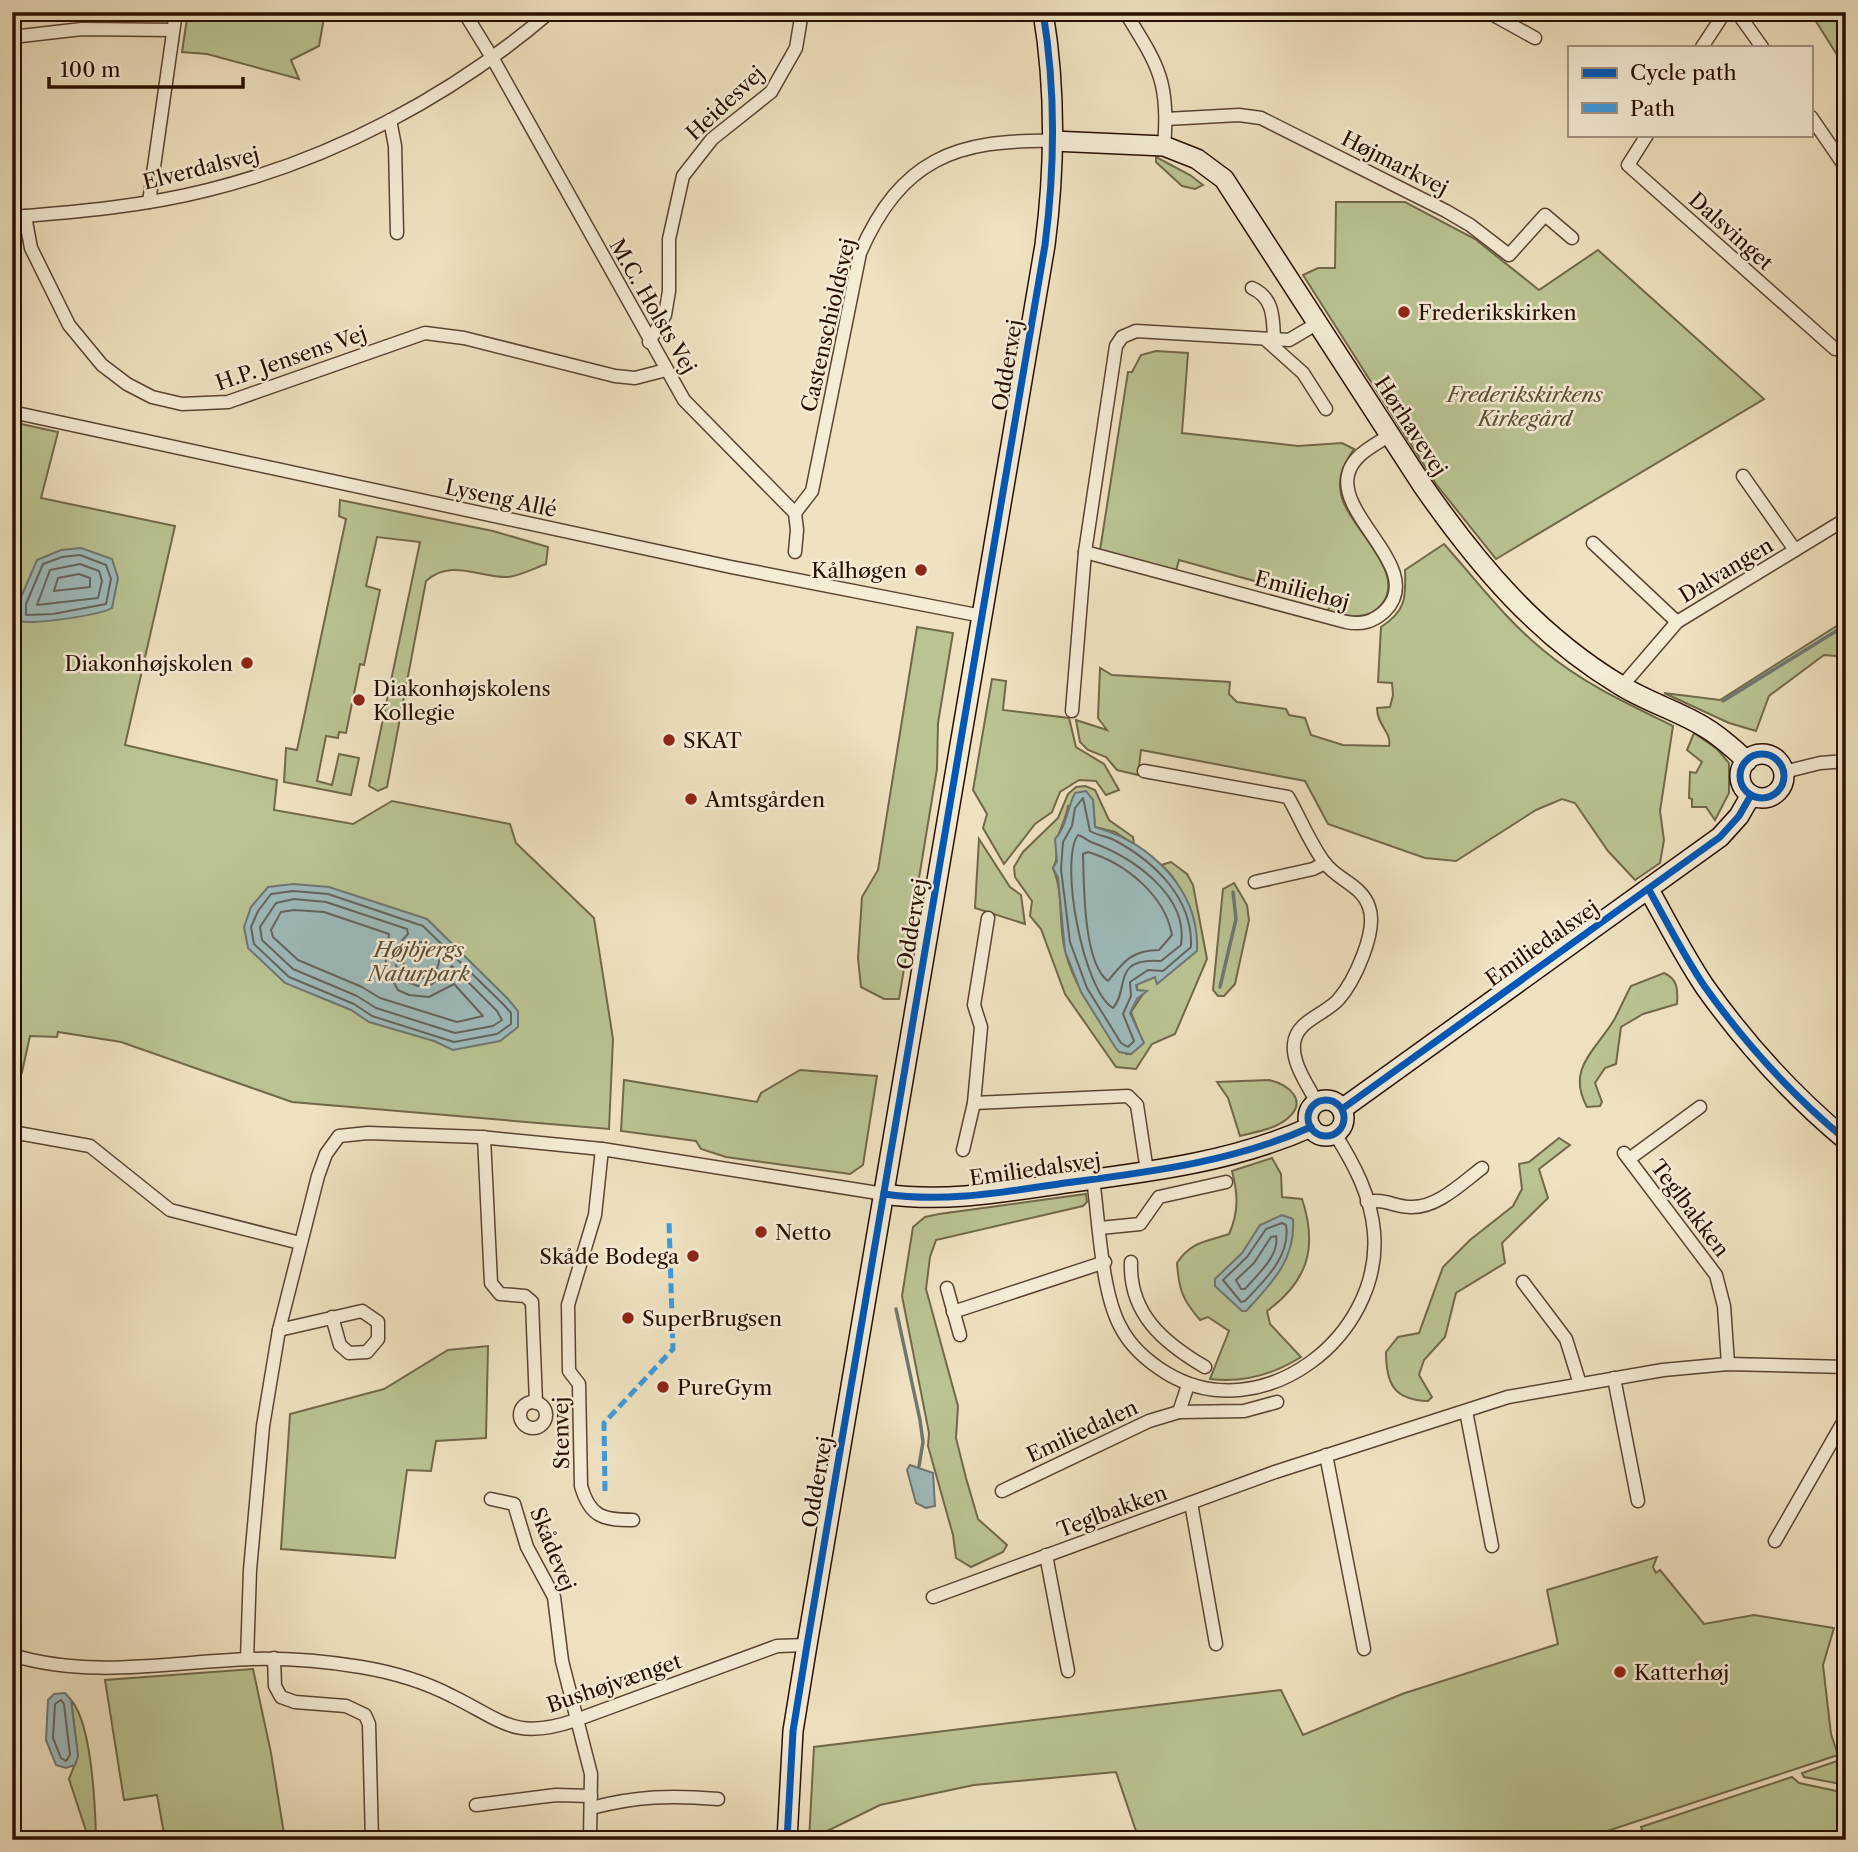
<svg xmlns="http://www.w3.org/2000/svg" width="1858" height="1852" font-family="'Libre Caslon Text',serif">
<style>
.green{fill:#bac392;stroke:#71684a;stroke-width:2}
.water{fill:#9ebbbc;stroke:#6f7671;stroke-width:2}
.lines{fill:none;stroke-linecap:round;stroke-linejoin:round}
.shore{stroke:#63645e;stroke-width:2}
.stream{stroke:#6f7671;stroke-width:3.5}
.street-casing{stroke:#5a4331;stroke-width:15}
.secondary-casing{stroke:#280e01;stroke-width:22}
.street{stroke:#f5ecd6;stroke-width:12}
.secondary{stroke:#f5ecd6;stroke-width:19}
.quiet{stroke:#3d9add;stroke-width:5;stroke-dasharray:10 5;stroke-linecap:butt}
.cycleway-casing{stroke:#f5ecd6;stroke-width:11}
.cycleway{stroke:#0057b8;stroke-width:7}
.poi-dot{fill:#8f2418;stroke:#f5ecd6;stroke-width:2.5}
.labels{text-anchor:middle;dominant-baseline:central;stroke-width:5;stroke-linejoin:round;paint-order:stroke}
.street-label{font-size:21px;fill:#280e01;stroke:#f5ecd6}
.poi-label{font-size:21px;fill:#280e01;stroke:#f5ecd6;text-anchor:start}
.park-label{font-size:21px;font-style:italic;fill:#5b4d34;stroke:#f5ecd6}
</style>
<rect width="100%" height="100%" fill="#efe2c0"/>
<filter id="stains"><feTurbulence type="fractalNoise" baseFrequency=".00286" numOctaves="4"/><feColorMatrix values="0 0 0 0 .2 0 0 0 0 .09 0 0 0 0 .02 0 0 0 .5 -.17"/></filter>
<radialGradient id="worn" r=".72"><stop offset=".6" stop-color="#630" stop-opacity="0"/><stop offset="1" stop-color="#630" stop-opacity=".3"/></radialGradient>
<!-- green -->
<g class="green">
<polygon points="188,12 325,12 319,46 291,60 299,79 207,54 182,52"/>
<polygon points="1810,12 1846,12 1846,69"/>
<polygon points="1156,157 1190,175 1203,185 1195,189 1182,186 1156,162"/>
<polygon points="1336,202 1405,202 1475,239 1539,290 1598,250 1764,399 1496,559 1436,484 1303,275 1318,268 1335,268"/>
<path d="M1156,351l32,2 -6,80 116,13 44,-3 12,6c-10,15 -17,27 -13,45 6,32 67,78 41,110 -14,18 -34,12 -54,7l2,-9 -151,-42 -3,11 -76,-21 28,-178h4l9,-17z"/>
<polygon points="12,422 58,432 41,498 175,526 125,745 277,780 274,810 353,824 392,801 510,824 516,843 594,918 613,1039 609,1129 292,1102 121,1042 58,1032 57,1037 30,1036 22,1072 12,1063"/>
<path d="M340,500l153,31 55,16 -2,17c-11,4 -27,12 -38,13 -28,1 -57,-19 -82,4l-39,206 -9,4 -9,-5 51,-244 -43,-5 -11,49 14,4 -16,75 -4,-1 -14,69 -7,-1 -1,6 -12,-2 -9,45 15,4 7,-31 20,4 -8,37 -67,-13 2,-34 11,2 49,-231 -7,-3z"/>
<path d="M1444,544c32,36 62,76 99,106 39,33 85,54 130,76l-13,85 4,29 -4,23 -25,17 -27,-29 -33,-48 -13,-4 -26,11 -80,51 -31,-3 -97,-34 -23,-43 -164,-31 -3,25 -21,-5 -11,-13 -18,-7 -8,-8 -4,-22 31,10 -9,-12 2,-50 12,7 118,7 -1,12 8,8 49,7 3,6 16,3 6,17 32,10 46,1c3,-14 -12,-20 -12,-38l13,-1 3,-12 -1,-12 -14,-1 3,-55c25,-16 25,-29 24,-57z"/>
<polygon points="1846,620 1846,657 1824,655 1769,696 1756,731 1729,723 1664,693 1720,700"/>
<polygon points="917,627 953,633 938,723 937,769 899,999 884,999 861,987 858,958 862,897 878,870"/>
<polygon points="992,679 1006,681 1003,710 1069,718 1076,747 1104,764 1119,790 1106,795 1096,781 1079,780 1060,792 1052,812 1035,824 1004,864 983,828 987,814 973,790"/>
<polygon points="1694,733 1717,749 1729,763 1729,793 1715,820 1706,807 1692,807 1692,799 1689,798 1690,772 1696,773 1702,762 1687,750"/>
<path d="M1085,786l10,4 14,30 24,17 1,7 -19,-12 -20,-5 -2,-27 -25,6c-2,15 -11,27 -12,39 0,10 2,15 -3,23 11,25 5,55 12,82 9,40 37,71 61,104h5l12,-11 -12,-31 14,-21 -8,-1v-6l18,-7 2,6 27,-22c0,-37 9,-70 -23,-96l10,-3 16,12 6,11 14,74 -32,75 -23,10 -16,25 -20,-2 -51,-73 -24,-65 -11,-13 2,-15 -17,-24 -1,-10 9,-15 35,-34 10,-24 8,-7z"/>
<polygon points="979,839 1010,887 1021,895 1025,924 975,908"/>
<polygon points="1234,883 1247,905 1249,920 1235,984 1224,996 1218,996 1213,990 1223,889"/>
<path d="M1664,973c14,6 14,17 13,31l-34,10 -22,13 -5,37 -11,4 -10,15 7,19 -2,4 -13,1c-21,-38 8,-56 27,-87 6,-11 11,-23 17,-34z"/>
<polygon points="800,1070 877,1076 863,1165 850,1174 726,1157 701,1149 696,1141 621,1131 624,1080 757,1102 761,1093"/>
<path d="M1269,1080c18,4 40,20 19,38 -12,11 -33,14 -48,18l-12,-38 -11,-16z"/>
<path d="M1559,1138l11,7 -31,24 9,29 -46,45 3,20 -49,30 -11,44 -21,23 -5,15 13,22 -4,4c-34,-1 -42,-17 -42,-49l12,-15 21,-4 24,-66 27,-27 43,-34 9,-17 -3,-25 10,-2z"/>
<path d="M1272,1158l9,16 1,23 20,2c16,48 6,82 -35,112l3,13 31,33c-27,17 -59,26 -91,22l19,-48 -21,-14 -8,3c-18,-21 -21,-30 -23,-57 14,-22 30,-21 52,-29 10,-22 9,-40 3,-63z"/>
<polygon points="1086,1194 1087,1202 1083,1206 936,1240 930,1257 926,1289 958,1406 956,1438 966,1478 978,1519 1007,1545 1003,1552 971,1567 956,1558 953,1535 928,1446 929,1433 902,1296 913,1227 925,1217 939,1214"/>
<polygon points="488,1346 486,1438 436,1441 431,1471 407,1470 395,1558 281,1549 290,1414 384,1389 448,1350"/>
<polygon points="1657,1557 1653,1567 1656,1573 1660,1570 1704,1624 1754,1615 1834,1628 1823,1665 1831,1734 1838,1755 1580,1840 1139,1840 1116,1772 974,1785 880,1805 809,1840 814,1747 1281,1690 1303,1735 1402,1694 1558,1644 1547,1590"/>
<polygon points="253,1669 271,1753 285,1840 165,1840 157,1795 124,1800 105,1680"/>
<path d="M71,1700c21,24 24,103 25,136l-8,1 -19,-58 9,-23z"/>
<polygon points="1846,1758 1846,1785 1804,1777 1802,1773"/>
<polygon points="1792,1777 1799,1783 1846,1793 1846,1840 1645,1840 1641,1827"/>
</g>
<!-- water -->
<g class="water">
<path d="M81,548l31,11 6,19 -6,30c-12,7 -79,17 -92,13l-1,-19 18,-42 24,-10z"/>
<path d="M1086,791l7,9 2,27c56,16 105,63 102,124l-40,33 -2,-7 -19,8 1,5 10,1 -10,8 -7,14 14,30 -13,11 -12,-2 -4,-5 -34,-55 -16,-41 -7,-73 -5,-10 4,-7 -2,-22c12,-13 12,-31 20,-46z"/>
<polygon points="293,884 329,887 427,919 508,999 518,1011 518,1027 500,1041 453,1050 434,1041 369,1022 351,1010 285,983 248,948 244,927 251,907 268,887"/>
<path d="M1282,1215l11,4c3,40 -21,64 -47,92h-4l-27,-25v-7l27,-26 18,-28z"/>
<polygon points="910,1465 933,1473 935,1506 926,1508 916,1503 907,1470"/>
<polygon points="65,1693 71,1700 78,1756 75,1765 66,1768 56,1765 46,1740 48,1700 54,1694"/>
</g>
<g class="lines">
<!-- shore -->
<g class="shore">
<polygon points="80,555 106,565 111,579 106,604 53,614 26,615 26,604 43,564 62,557"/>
<polygon points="80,564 99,571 102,581 98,598 37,605 50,570"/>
<polygon points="79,574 90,578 90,587 54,591 58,578"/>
<path d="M1083,798l7,33c8,5 18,5 26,10 40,22 77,58 75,106l-28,24 -15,-1 -18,12 1,14 -8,18 11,27 -6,6 -7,-4 -34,-55 -17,-46 -9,-73 2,-27 9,-16 3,-18z"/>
<path d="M1078,835c5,1 8,5 13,7 41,15 98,53 90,103l-20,16c-50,-4 -31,28 -48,47 -30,-18 -54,-147 -35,-173z"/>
<path d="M1088,852c37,11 77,43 84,83l-13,15c-27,0 -36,12 -51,31 -25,-18 -24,-98 -25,-127z"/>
<polygon points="293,891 328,894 423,926 504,1005 511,1013 511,1024 497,1034 454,1042 372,1016 354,1004 289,977 254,944 251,927 258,911 271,894"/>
<path d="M294,899l32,3 81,27 1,5c-14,13 -17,30 -5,46l15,6 13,-1 21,-19 45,45 5,9 -9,6 -38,7 -79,-25 -19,-12 -64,-27 -31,-29 -2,-13 16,-24z"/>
<polygon points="294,910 324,912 389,934 385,967 398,990 409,995 429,997 454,984 483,1016 457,1022 380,998 362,987 298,960 273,937 271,930 281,912"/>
<circle cx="421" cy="960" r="18"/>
<path d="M1282,1223l4,2c5,31 -21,55 -41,76l-4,1 -18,-22 24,-23 19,-28z"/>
<path d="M1276,1236c4,19 -19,39 -31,53h-4l-5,-9 18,-17 17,-26z"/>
<polygon points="61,1700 64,1704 70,1755 66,1761 61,1758 53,1738 55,1704"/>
</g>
<!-- stream -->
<g class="stream">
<polyline points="1723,701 1846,625"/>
<polyline points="1220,987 1236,919 1233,892"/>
<polyline points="896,1309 920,1420 923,1442 919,1466"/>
</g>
<!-- street casing -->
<g class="street-casing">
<g id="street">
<polyline points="464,12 493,59 684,400 795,513 797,530 795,552"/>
<path d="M1125,12c33,53 45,70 39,134"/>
<polyline points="1488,12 1535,38"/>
<polyline points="1737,12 1762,47"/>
<polyline points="12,37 82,29 173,30"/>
<polyline points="1702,47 1725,12"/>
<polyline points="1811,117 1846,168"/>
<polyline points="1166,119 1239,115 1261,118 1446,211 1470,225 1509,255 1545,215 1572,238"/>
<polyline points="390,120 395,146 397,233"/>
<polyline points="1647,135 1628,165 1835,349"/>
<polyline points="149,202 176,12"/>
<polyline points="25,216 31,248 69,325 102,365 127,384 152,397 182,404 228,402 425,333 464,338 615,376 635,378 666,370"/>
<path d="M12,217c65,-5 133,-11 196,-27 125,-31 244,-94 342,-178"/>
<path d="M1252,288c22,10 21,30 22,51"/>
<path d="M1318,323l-29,17 -153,-9 -14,6 -6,9 -31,206 261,70c16,3 27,0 39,-11 41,-41 -47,-93 -37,-136 4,-20 27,-30 42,-40"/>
<polyline points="1265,339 1303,373 1326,409"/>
<polyline points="649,342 665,315 669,291 669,239 683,176 712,139 771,92 796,48 802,12"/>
<polyline points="12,412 731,567 982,616"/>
<polyline points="1743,476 1795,550"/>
<path d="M795,513l17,-22 48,-238c41,-94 96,-114 193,-112"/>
<polyline points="1593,543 1677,622"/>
<polyline points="1622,686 1677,622 1846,519"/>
<polyline points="1072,711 1085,552"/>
<path d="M1144,771l144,26c12,21 22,46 36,65 13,18 38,23 45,45 9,24 -15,75 -31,93 -14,15 -42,21 -44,44 -2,20 14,41 23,59"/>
<polyline points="1784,772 1820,763 1846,761"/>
<polyline points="1255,882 1313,869 1325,863"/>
<polyline points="974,1103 1128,1096 1137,1105 1147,1171"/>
<polyline points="12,1132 90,1146 170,1210 300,1243"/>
<polyline points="484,1137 491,1283 500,1294 525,1296 532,1302 536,1403"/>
<path d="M602,1149l-7,66 -27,90 1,66 10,13 2,102c9,31 22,34 52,34"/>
<polyline points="963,1150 974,1103 981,1027 974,1005 988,918"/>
<polyline points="1624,1153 1716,1275 1724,1306 1728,1364"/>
<polyline points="1629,1159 1700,1107"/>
<path d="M1093,1179c6,42 8,111 27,147 10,20 28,36 48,48 94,55 215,-37 206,-142 -3,-36 -20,-68 -39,-98"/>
<path d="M1367,1202c17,-4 28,5 44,5 26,1 51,-24 71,-39"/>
<polyline points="1100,1228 1140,1224 1159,1197 1226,1182"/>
<path d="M1131,1262c-2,52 33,81 74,105"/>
<polyline points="1523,1282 1566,1339 1580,1384"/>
<polyline points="947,1288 960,1335"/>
<polyline points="953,1312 1105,1262"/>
<polyline points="279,1330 362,1311 378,1322 378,1339 367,1352 349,1353 340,1345 332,1317"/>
<polyline points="1614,1378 1638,1501"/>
<circle cx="533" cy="1415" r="13"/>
<polyline points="1466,1411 1492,1546"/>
<polyline points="1179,1412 1188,1385"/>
<polyline points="1326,1455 1364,1649"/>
<polyline points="1002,1491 1149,1421 1179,1412 1244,1411 1277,1402"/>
<polyline points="491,1499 514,1504 527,1547 554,1597 562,1661 591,1774 590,1840"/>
<polyline points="1191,1503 1216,1644"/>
<polyline points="1775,1541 1846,1417"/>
<polyline points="1046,1555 1068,1671"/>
<polyline points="933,1597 1275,1472 1508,1397 1663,1370 1728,1364 1846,1367"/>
<path d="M12,1655c78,24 158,7 238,4 37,-1 74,2 111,8 30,5 64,15 91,29 51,25 63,45 124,24l201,-74 30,-1"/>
<polyline points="274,1658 275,1686 281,1697 295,1702 346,1706 365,1715 369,1724 372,1840"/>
<polyline points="247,1659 250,1570 263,1426 279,1330 318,1176 326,1154 339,1136 368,1133 480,1137 602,1149 884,1194"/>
<polyline points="476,1805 556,1795 591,1796"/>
<path d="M591,1808c46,-12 80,-13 127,-9"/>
</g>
</g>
<!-- secondary casing -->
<g class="secondary-casing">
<g id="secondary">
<path d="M1053,141l111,5 33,13 27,20 199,307c55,79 114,149 197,199 27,17 59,26 86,43 15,9 28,21 41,33"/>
<circle cx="1762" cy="776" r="22"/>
<path d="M1649,890c18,32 35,66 56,97 40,56 88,109 141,153"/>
<circle cx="1326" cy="1118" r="18"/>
<polyline points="1342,1109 1720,837 1739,816 1751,795"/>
<path d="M884,1194c61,9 120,-2 181,-11 84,-11 168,-21 246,-56"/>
<path d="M787,1840l6,-109 14,-86 238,-1400c10,-78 11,-155 -2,-233"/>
</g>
</g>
<!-- street -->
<use href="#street" class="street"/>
<!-- secondary -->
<use href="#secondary" class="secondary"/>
<!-- quiet -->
<polyline class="quiet" points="605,1491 604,1423 673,1349 669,1221"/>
<!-- cycleway casing -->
<g class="cycleway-casing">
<g id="cycleway">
<circle cx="1762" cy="776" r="22"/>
<path d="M1649,890c18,32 35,66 56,97 40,56 88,109 141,153"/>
<circle cx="1326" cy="1118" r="18"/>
<polyline points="1342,1109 1720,837 1739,816 1751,795"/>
<path d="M884,1194c61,9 120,-2 181,-11 84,-11 168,-21 246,-56"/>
<path d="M787,1840l6,-109 14,-86 238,-1400c10,-78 11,-155 -2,-233"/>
</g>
</g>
<!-- cycleway -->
<use href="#cycleway" class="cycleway"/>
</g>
<!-- markers -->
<g class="poi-dot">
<circle cx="1404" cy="312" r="7"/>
<circle cx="921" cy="570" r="7"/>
<circle cx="247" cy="663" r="7"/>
<circle cx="359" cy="700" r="7"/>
<circle cx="669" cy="740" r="7"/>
<circle cx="691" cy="799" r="7"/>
<circle cx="761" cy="1232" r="7"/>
<circle cx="693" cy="1256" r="7"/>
<circle cx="628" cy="1318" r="7"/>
<circle cx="663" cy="1387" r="7"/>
<circle cx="1620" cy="1672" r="7"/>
</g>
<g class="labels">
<!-- street labels -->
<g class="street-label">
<text transform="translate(725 103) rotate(-43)">Heidesvej</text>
<text transform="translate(1395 163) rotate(27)">Højmarkvej</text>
<text transform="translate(201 168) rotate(-14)">Elverdalsvej</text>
<text transform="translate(1731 231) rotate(42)">Dalsvinget</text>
<text transform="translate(653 306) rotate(60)">M.C. Holsts Vej</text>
<text transform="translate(828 325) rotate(-77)">Castenschioldsvej</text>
<text transform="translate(291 358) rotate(-19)">H.P. Jensens Vej</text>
<text transform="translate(1007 365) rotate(-80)">Oddervej</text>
<text transform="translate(1411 426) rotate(57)">Hørhavevej</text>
<text transform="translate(501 498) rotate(12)">Lyseng Allé</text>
<text transform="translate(1726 570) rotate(-31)">Dalvangen</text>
<text transform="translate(1302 590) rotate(15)">Emiliehøj</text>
<text transform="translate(912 924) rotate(-80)">Oddervej</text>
<text transform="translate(1542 943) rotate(-35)">Emiliedalsvej</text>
<text transform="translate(1035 1169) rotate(-8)">Emiliedalsvej</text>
<text transform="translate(1690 1208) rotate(53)">Teglbakken</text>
<text transform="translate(1082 1431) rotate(-25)">Emiliedalen</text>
<text transform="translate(561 1433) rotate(-91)">Stenvej</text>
<text transform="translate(817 1482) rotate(-80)">Oddervej</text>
<text transform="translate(1112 1511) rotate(-20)">Teglbakken</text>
<text transform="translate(553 1549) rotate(68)">Skådevej</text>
<text transform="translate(614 1683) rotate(-19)">Bushøjvænget</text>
</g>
<!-- poi labels -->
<g class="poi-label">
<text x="1418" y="312">Frederikskirken</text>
<text x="907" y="570" text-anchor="end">Kålhøgen</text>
<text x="233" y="663" text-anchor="end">Diakonhøjskolen</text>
<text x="373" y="688">Diakonhøjskolens<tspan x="373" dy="24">Kollegie</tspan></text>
<text x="683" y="740">SKAT</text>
<text x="705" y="799">Amtsgården</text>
<text x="775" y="1232">Netto</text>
<text x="679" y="1256" text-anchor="end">Skåde Bodega</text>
<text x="642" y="1318">SuperBrugsen</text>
<text x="677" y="1387">PureGym</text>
<text x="1634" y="1672">Katterhøj</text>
</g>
<!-- park labels -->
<g class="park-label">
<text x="1525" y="394">Frederikskirkens<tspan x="1525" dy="24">Kirkegård</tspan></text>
<text x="419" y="949">Højbjergs<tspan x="419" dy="24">Naturpark</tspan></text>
</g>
</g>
<!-- margin -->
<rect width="1858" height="1852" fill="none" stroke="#efe2c0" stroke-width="42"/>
<rect x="14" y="14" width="1830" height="1824" fill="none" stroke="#280e01" stroke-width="3.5"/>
<rect x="21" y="21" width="1816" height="1810" fill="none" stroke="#280e01" stroke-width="2"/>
<!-- legend -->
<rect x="1568" y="46" width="245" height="91" fill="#f5ecd6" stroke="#a39381" stroke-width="2"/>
<rect x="1582" y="68" width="35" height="10" fill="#0057b8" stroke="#a39381" stroke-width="2"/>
<text x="1630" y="80" font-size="21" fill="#280e01">Cycle path</text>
<rect x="1582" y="103" width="35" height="10" fill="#3d9add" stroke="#a39381" stroke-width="2"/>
<text x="1630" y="116" font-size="21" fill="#280e01">Path</text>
<!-- scale -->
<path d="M49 77v10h194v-10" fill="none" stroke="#280e01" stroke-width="3.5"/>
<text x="60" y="77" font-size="21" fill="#280e01" stroke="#f5ecd6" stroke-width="5" paint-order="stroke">100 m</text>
<rect width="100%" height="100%" filter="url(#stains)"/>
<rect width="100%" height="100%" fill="url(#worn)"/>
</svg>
